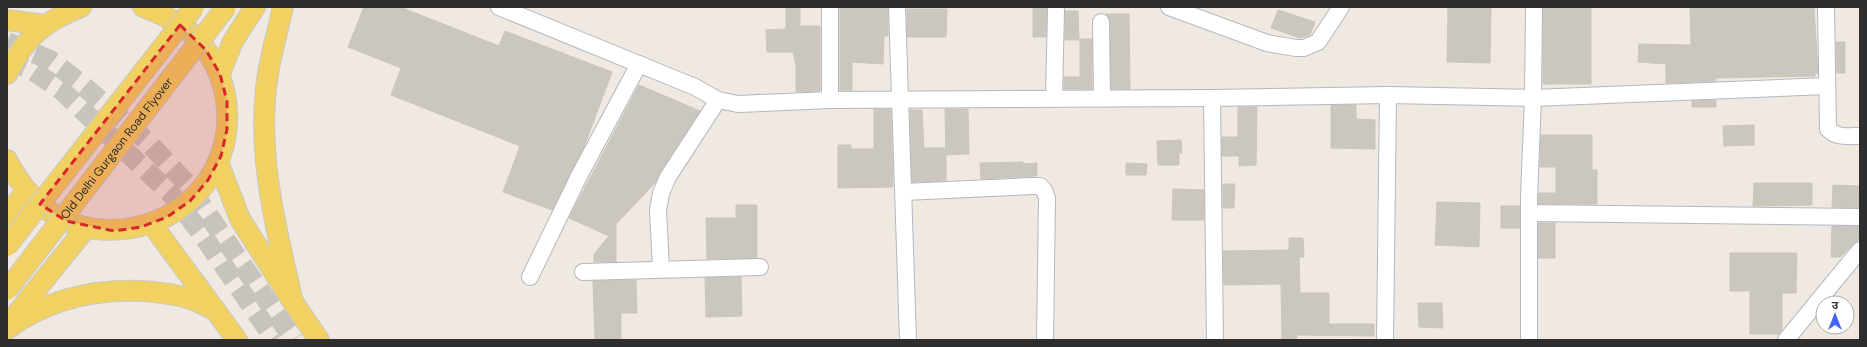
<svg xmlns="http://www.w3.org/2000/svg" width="1867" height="347" font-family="'DM Sans','Noto Sans Devanagari',sans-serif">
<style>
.building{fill:#cbc7bf;stroke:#cbc5ba}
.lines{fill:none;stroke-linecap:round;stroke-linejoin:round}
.major-tunnel{stroke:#c8c4bd;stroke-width:20;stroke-dasharray:20 10;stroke-linecap:butt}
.minor-casing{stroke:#b4b7c1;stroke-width:18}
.major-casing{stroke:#c9c9c9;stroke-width:22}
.minor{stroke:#fff;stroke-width:16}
.major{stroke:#f2d163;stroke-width:20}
.major-bridge-casing{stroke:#c9c9c9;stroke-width:22;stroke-linecap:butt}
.major-bridge{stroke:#f2d163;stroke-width:20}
.marked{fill:#d62828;fill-opacity:0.2;stroke:#d62828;stroke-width:3;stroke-dasharray:8 5;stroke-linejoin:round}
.labels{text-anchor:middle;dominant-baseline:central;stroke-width:3;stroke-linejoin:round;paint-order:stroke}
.street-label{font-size:12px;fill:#2e2e2e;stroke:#fff}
</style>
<rect width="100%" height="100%" fill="#efe9e1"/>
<!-- building -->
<g class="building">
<polygon points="364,7 400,7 499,46 505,31 612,72 584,147 552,210 503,192 520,146 391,95 401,68 348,47"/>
<polygon points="786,7 800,7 800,26 820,26 820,91 796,92 796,65 793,52 767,52 766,30 786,29"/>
<polygon points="856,7 888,7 888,36 884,36 883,64 852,62 852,90 840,90 840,8 856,9"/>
<polygon points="1033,7 1047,7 1046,37 1033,37"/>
<polygon points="1448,7 1491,7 1490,63 1447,62"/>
<rect x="1543" y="7" width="48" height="77"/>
<polygon points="1690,7 1814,7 1818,73 1815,73 1815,76 1716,78 1716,81 1666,83 1666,64 1638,62 1639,44 1691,45"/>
<polygon points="907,9 947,9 946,37 907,37"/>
<polygon points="1278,10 1315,22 1310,35 1300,38 1271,28"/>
<polygon points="1065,11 1078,11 1079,40 1065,40"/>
<polygon points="1106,14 1129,14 1130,89 1111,89 1110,22"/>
<polygon points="1080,39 1092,39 1092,89 1064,89 1064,77 1080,77"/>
<polygon points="1836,42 1845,42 1845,73 1837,73"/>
<polygon points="639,85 700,111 660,172 655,183 616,224 616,262 594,262 594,254 609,236 569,218"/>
<polygon points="1716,100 1716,107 1692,107 1692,101"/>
<polygon points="1331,105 1356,105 1356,119 1375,120 1375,149 1331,148"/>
<polygon points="1238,107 1257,107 1256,165 1239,166 1239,156 1222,156 1222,137 1238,137"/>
<polygon points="874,109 891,109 893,187 838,188 838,145 851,145 851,149 874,149"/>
<polygon points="945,109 968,109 969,154 946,155"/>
<polygon points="910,110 922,110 924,148 946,148 946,181 912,182"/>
<polygon points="1754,125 1754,145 1724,146 1723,126"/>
<polygon points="1541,135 1592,135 1592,170 1597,170 1597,204 1538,204 1539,193 1556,193 1556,167 1540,167"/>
<polygon points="1181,140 1182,153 1179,153 1179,165 1158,165 1157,141"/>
<polygon points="1023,162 1023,164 1037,163 1037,176 981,179 980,163"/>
<polygon points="1126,163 1147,164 1146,175 1126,175"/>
<polygon points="1754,183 1812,183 1812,205 1753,206"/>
<polygon points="1223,184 1235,184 1234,208 1223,208"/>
<polygon points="1833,185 1860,186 1860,208 1832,207"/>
<polygon points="1173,189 1204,190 1204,220 1172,220"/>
<polygon points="1437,202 1480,203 1479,247 1435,245"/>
<polygon points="736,205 757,205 757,258 707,259 706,218 736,218"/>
<rect x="1501" y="206" width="19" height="22"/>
<rect x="1538" y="223" width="17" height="35"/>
<polygon points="1832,226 1860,226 1860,238 1840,257 1831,257"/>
<polygon points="1289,238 1303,238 1304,257 1299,257 1300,293 1329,293 1329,324 1374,324 1374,336 1297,335 1297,340 1282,340 1281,284 1224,285 1223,251 1289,250"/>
<polygon points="1730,253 1797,253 1796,293 1782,293 1782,329 1779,334 1750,334 1750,291 1730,291"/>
<polygon points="741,277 742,316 706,317 705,278"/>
<polygon points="636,280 637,313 621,313 621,340 595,340 593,281"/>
<polygon points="1418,303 1442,303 1443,328 1419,327"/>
</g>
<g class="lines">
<!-- major-tunnel -->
<g class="major-tunnel">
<polyline points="7,42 50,60 79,82 147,141 187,184 294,340"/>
<polyline points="7,59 33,71 60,89 171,194 201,233 275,340"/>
</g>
<!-- minor casing -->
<g class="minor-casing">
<g id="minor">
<polyline points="499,7 695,87 718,100 738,104 830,100 1212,98 1388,95 1533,98 1827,86"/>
<polyline points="897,7 908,340"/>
<polyline points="1169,7 1267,43 1296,48 1304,48 1318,42 1341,7"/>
<path d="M1826,7l2,122c8,9 20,7 32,7"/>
<polyline points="1101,22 1102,98"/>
<polyline points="1054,98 1056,10"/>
<polyline points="1212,98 1215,340"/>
<polyline points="830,100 830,7"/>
<polyline points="904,192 1032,186 1040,186 1044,190 1047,198 1045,340"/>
<polyline points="1529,213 1860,217"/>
<polyline points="661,269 658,210 661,193 668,177 718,100"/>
<polyline points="583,272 760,267"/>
<polyline points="530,277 579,176 639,64"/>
<polyline points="1385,340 1388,95"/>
<polyline points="1529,340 1529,197 1533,98 1534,7"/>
<polyline points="1786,340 1860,250"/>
</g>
</g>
<!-- major casing -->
<g class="major-casing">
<g id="major">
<path d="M283,7c-6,27 -14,53 -17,81 -8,73 11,144 27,214"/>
<polyline points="7,20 44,25"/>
<path d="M7,74c17,-36 38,-53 74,-67"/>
<polyline points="220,74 233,41 255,7"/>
<path d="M7,160c19,37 47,64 89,69 83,9 149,-61 127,-143 -6,-21 -19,-44 -37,-57 -13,-10 -27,-16 -43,-22"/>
<polyline points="218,162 240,219 293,302 319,340"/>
<polyline points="7,216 26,191"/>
<polyline points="151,223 237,340"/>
<polyline points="11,321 86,228"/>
<path d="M7,329c44,-32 93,-42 147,-37 13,2 27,3 39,8 8,3 15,7 22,10"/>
</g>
</g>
<!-- minor -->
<use href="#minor" class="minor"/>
<!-- major -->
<use href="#major" class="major"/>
<!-- major-bridge casing -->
<g class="major-bridge-casing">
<g id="major-bridge">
<polyline points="7,246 194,7"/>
<path id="s1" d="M7,290l219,-283"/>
</g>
</g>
<!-- major-bridge -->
<use href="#major-bridge" class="major-bridge"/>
</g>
<!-- marked area -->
<path class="marked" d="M180,25l26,25 14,24 7,27v28l-6,27 -13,24 -18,21 -23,16 -26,10 -27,4 -48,-10 -26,-17z"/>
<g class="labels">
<!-- street labels -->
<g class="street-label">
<text stroke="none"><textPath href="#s1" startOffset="179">Old Delhi Gurgaon Road Flyover</textPath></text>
</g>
</g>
<!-- border -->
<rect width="1867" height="347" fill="none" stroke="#2e2e2e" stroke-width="16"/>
<!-- north arrow -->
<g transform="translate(1835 315)"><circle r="19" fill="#ffffff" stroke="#ababab"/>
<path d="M0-3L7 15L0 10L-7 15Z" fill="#4264fb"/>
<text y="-6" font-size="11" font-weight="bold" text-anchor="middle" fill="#2e2e2e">उ</text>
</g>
</svg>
